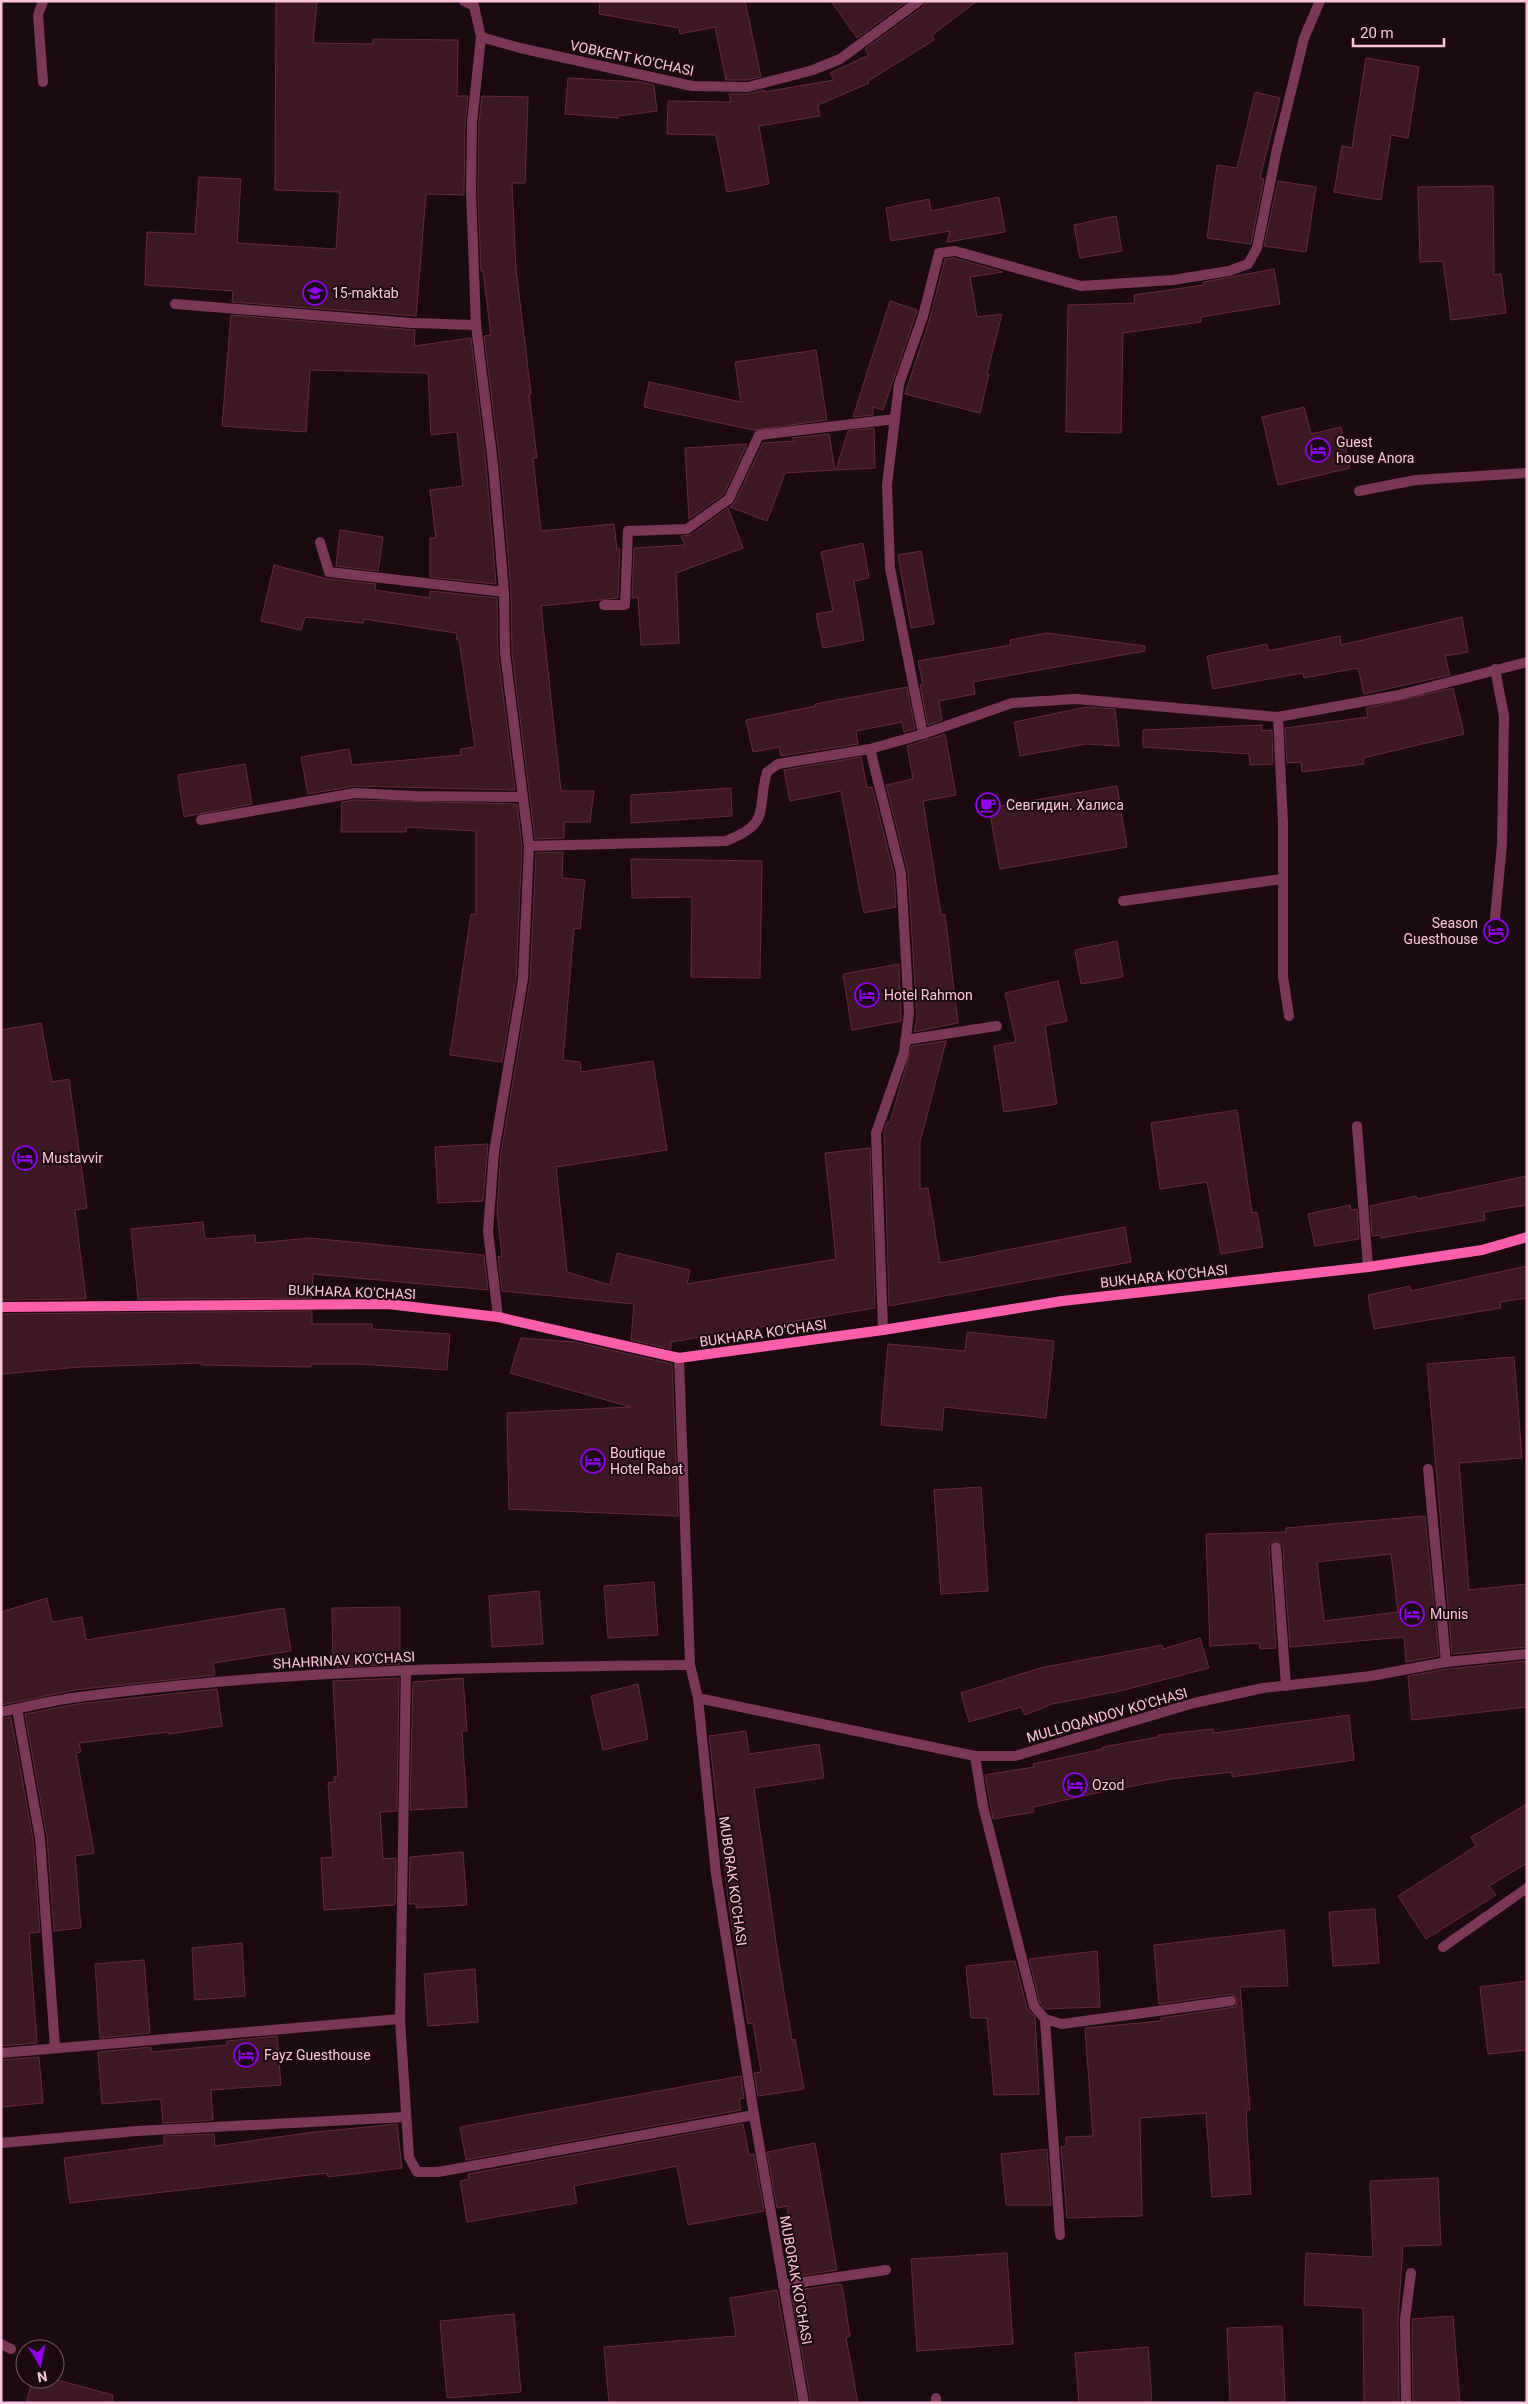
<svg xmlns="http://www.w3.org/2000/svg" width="1528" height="2404" font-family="Roboto,sans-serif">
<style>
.building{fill:#3c1822;stroke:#672a3d;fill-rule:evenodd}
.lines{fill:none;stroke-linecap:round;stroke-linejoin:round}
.lane{stroke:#7a3756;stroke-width:10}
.street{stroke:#7a3756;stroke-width:10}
.secondary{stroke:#fc5faa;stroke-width:10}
.labels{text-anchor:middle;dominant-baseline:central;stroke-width:4;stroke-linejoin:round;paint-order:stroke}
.street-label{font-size:14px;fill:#fec6dc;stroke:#1b0b10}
.poi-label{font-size:14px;fill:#fec6dc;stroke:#1b0b10;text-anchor:start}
</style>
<rect width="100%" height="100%" fill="#1b0b10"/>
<!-- building -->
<g class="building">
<polygon points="276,1 317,1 313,43 373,44 373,39 458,40 457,96 468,96 465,123 464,195 426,194 416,316 232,302 233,291 145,285 147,232 195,234 199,177 241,179 237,243 336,249 340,192 275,190"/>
<polygon points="600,1 745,1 761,77 747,80 726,80 715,27 680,34 679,28 599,14"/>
<polygon points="831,1 907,1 857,38"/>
<polygon points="926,1 977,1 932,35 934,40 868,81 869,83 818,105 820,116 759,126 769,184 727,192 716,135 667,134 668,101 731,102 729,94 748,94 764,90 764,92 834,80 830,73 869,55 865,49 923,7"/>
<polygon points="1366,58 1419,67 1408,138 1391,135 1381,200 1334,192 1342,146 1352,148"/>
<polygon points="568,78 640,82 654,85 657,111 618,116 618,118 565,114"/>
<polygon points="1255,92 1280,98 1260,178 1264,179 1251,244 1207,238 1217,165 1237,168"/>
<polygon points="482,96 528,97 525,183 512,183 516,269 531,394 529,394 537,458 533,458 541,531 614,524 617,549 620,549 618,598 541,606 561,791 594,791 590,822 564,822 564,838 535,839 512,653 511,591 500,463 484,336 491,335 483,271 481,271 478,191 479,123"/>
<polygon points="1278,181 1316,187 1306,252 1264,246"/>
<polygon points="1493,186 1494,275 1501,274 1506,313 1451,320 1443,261 1420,262 1418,187"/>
<polygon points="999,197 1005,232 947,242 950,231 891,241 886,208 929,199 931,211"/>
<polygon points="1116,216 1122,251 1080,258 1074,225"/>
<polygon points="954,258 1003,272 970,277 977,317 1002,314 987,374 989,374 980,413 905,394 930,318 945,259"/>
<polygon points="1274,269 1280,304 1201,317 1201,322 1123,333 1121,433 1066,432 1068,305 1135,303 1134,295 1204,285 1204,282"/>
<polygon points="890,301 917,310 916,314 883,410 873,407 873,415 853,417"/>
<polygon points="231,315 415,330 414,346 471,338 486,465 496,584 430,577 430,538 436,538 430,490 463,486 457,432 431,435 428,373 310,370 306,432 222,426"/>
<polygon points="816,350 827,420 754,430 644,407 649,382 741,402 735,362"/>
<polygon points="1304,407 1311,434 1341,427 1350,468 1278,485 1262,417"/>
<polygon points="874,428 875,468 836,470 848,431"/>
<polygon points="829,434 835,470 785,473 767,521 730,507 735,502 763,443 795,441 792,438"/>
<polygon points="747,444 724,494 689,519 685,448"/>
<polygon points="728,508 743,548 676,573 679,643 641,645 638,597 632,598 634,548 685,545 681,536 691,535"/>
<polygon points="340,530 383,537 378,571 336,566"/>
<polygon points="863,543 869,578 854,581 864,640 823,648 816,614 833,611 821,552"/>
<polygon points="921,551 934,624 911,628 898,555"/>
<polygon points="274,565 328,579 376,584 375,590 430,598 430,591 497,598 498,654 515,790 355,786 308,794 301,757 349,749 352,765 461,755 460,749 475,747 459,640 457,640 456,633 364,619 363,623 305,617 301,630 261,621"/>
<polygon points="1462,617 1468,652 1445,656 1450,675 1364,694 1358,668 1304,678 1303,673 1213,689 1207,656 1267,644 1268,651 1340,636 1341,645"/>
<polygon points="1047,633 1145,646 1145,651 973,682 975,694 939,701 942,720 928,725 920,685 923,684 918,661 1011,645 1010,640"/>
<polygon points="907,687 915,729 904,732 902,722 856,731 858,744 781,756 779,747 753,752 746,720 816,706 815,704"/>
<polygon points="1453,688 1464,734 1363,758 1364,764 1302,772 1301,762 1287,763 1285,728 1368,717 1366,708"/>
<polygon points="1087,707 1115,709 1119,746 1086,744 1020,756 1014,722"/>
<polygon points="1262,725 1262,731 1272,730 1273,764 1250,765 1249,754 1143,747 1143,730"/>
<polygon points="945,734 956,795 923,801 941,915 945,914 958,1023 914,1032 917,1019 908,872 886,785 913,779 907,746"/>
<polygon points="861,757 867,788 872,787 894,874 896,907 864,913 841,791 790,801 784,770"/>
<polygon points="245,764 252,804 184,817 178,775"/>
<polygon points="1117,786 1127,847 1000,869 989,808"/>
<polygon points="731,788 732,816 631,823 631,795"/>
<polygon points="355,800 517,804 522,846 516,978 502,1062 450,1055 471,914 476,915 476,831 406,827 406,832 341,832 342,802"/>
<polygon points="563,852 562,878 585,880 580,929 574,928 563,1060 580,1062 581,1072 653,1061 667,1150 556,1167 567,1272 610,1285 617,1253 690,1270 687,1284 836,1259 825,1153 870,1148 875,1308 671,1342 671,1349 631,1340 634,1304 502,1291 498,1256 502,1257 497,1210 501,1153 530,980 536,853"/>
<polygon points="631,859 762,861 760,978 691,977 692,897 632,898"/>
<polygon points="1117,941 1123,977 1081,984 1075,950"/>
<polygon points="899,964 901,1021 852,1030 843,974"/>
<polygon points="1058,981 1067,1021 1045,1026 1057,1104 1004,1112 994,1046 1016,1042 1005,993"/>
<polygon points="41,1023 52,1082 69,1079 87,1208 75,1210 86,1299 1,1300 1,1030"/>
<polygon points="946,1041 920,1142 920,1189 928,1188 940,1263 1125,1227 1131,1262 889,1306 884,1132 887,1122 890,1122 912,1046"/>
<polygon points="1237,1110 1252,1213 1257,1212 1263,1247 1221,1254 1207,1182 1160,1189 1151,1123"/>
<polygon points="488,1144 483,1201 438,1203 435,1147"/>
<polygon points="1527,1176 1527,1205 1484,1212 1485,1220 1381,1238 1381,1235 1372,1236 1370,1206 1416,1196 1417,1199"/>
<polygon points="1350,1205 1351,1210 1357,1209 1359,1239 1315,1246 1308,1214"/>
<polygon points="203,1222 205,1239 255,1235 256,1243 310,1238 484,1255 488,1290 313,1274 312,1298 138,1299 131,1229"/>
<polygon points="1527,1266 1527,1298 1500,1302 1501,1308 1374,1329 1368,1295 1410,1286 1411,1291"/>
<polygon points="312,1311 312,1324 372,1324 372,1329 450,1334 447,1370 360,1364 311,1364 311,1367 201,1365 201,1363 81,1367 1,1374 1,1314"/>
<polygon points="967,1332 1054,1341 1046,1418 944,1407 942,1430 881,1425 888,1344 965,1351"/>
<polygon points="521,1338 575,1342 672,1364 678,1516 509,1509 507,1413 631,1407 510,1373"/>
<polygon points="1514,1357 1522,1458 1459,1463 1469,1590 1527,1584 1527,1647 1452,1654 1427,1364"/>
<polygon points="981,1487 988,1591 941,1594 934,1490"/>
<path d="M1425,1516l14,140 -33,6 -2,-25 -114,10 -7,-100 -2,-4 -5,-3 -4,2 -3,5 7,101 -16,1 -1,-6 -49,3 -4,-112 80,-2v-4zM1391,1554l7,58 -74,9 -7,-59z"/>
<polygon points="654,1582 658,1635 608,1638 604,1586"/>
<polygon points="539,1591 543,1644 492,1647 489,1596"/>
<polygon points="47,1598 52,1622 82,1617 86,1640 284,1608 291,1651 213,1663 215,1675 75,1690 1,1705 1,1612"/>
<polygon points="400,1607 400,1664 333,1667 332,1608"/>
<polygon points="1200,1638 1209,1668 1120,1691 1052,1704 1025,1715 1021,1707 969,1722 961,1693 1040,1668 1162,1645 1163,1649"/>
<polygon points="1527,1661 1527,1707 1412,1720 1408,1676 1447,1669"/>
<polygon points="399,1678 397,1811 380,1812 383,1859 396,1858 395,1905 324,1910 321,1858 333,1857 328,1783 335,1782 334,1777 338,1776 333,1681"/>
<polygon points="463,1678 467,1731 462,1731 467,1807 410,1810 413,1682"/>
<polygon points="638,1684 648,1739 603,1750 591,1696"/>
<polygon points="217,1689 222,1726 169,1734 168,1732 79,1743 81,1752 76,1753 94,1853 75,1856 81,1928 54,1931 47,1837 25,1714 77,1704"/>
<polygon points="1349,1715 1354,1760 1232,1777 1232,1772 1171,1779 1106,1791 1033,1807 1034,1812 993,1819 985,1775 1034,1767 1033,1764 1103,1749 1103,1747 1158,1737 1158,1735 1213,1729 1214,1733"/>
<polygon points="11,1717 33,1839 40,1932 29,1933 37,2043 1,2046 1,1719"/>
<polygon points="746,1731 749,1754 819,1744 824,1778 754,1788 778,1956 792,2040 795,2039 804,2089 758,2096 754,2073 761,2072 753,2023 748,2024 729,1906 709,1736"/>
<polygon points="1527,1804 1527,1863 1489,1886 1496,1895 1426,1939 1398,1896 1476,1846 1471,1837"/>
<polygon points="463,1852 467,1905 416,1908 416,1904 409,1904 410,1857"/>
<polygon points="1375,1909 1379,1963 1333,1966 1329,1912"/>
<polygon points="1284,1930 1288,1986 1240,1987 1250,2110 1246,2110 1251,2194 1212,2197 1206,2113 1140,2118 1142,2216 1067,2218 1061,2147 1066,2146 1066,2137 1093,2136 1085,2028 1161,2021 1161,2018 1235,2007 1238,2000 1231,1994 1159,2004 1154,1945"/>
<polygon points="242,1943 245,1996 195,2000 192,1948"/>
<polygon points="1097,1951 1100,2007 1045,2009 1040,2003 1029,1959"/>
<polygon points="144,1960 150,2033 100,2038 95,1964"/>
<polygon points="1013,1961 1015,1961 1027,2008 1035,2017 1039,2094 994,2095 987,2018 971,2018 966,1966"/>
<polygon points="475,1969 478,2022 428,2026 424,1974"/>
<polygon points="1527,1981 1527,2050 1488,2054 1480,1987"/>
<polygon points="277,2036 281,2085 211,2090 213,2120 163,2123 161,2099 102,2104 98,2052 151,2047 151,2052 227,2045 227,2041"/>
<polygon points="39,2057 43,2103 1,2107 1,2060"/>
<polygon points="741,2076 744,2098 739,2099 741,2110 466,2160 460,2127"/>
<polygon points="397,2124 402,2168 328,2177 327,2173 70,2203 64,2158 164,2145 164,2136 214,2134 215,2146 306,2133"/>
<polygon points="743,2124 749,2155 754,2154 764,2211 688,2225 677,2166 574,2186 577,2203 467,2222 460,2181 469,2179 468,2174"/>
<polygon points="815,2143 837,2270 797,2276 787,2206 777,2208 767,2152"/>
<polygon points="1047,2149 1051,2205 1006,2205 1001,2154"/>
<polygon points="1438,2178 1441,2245 1403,2246 1398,2320 1399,2403 1364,2403 1363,2308 1304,2305 1306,2253 1373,2257 1370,2181"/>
<polygon points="1007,2253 1013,2344 917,2351 911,2259"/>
<polygon points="840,2284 842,2286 850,2336 846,2337 858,2403 811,2403 791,2291"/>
<polygon points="777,2290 797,2403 609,2403 604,2347 736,2336 730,2298"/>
<polygon points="514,2314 521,2392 447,2398 440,2321"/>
<polygon points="1453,2316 1460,2403 1413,2403 1412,2319"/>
<polygon points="1282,2326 1285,2403 1230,2403 1227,2328"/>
<polygon points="1148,2347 1152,2403 1079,2403 1075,2353"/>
<polygon points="33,2379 54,2379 113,2395 112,2403 26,2403"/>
</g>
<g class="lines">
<!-- lane -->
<g class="lane">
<polyline points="43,1 38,15 43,82"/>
<polyline points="1359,491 1416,480 1527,473"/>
<polyline points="320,542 329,572 504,592"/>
<polyline points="604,605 625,605 628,531 687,529 729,499 759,435 895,419"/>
<polyline points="1278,717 1283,824 1283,976 1289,1016"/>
<polyline points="201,820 355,793 416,796 522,797"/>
<polyline points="1123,901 1282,879"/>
<polyline points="1494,929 1502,844 1504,716 1495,669"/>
<polyline points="905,1040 997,1026"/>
<polyline points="1357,1126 1368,1267"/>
<polyline points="1428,1469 1446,1662"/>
<polyline points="1276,1547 1286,1686"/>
<polyline points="17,1709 40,1838 55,2047"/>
<polyline points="1443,1947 1527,1888"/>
<polyline points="1,2143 137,2131 406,2117"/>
<polyline points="783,2285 886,2270"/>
<polyline points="1,2344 11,2349"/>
<polyline points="936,2403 936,2398"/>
<polyline points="1406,2403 1405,2320 1411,2273"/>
</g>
<!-- street -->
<g class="street">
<polyline points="464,1 474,6 481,37 520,48 692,86 748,87 813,70 840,59 919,1"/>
<polyline points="481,37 472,123 471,191 476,325 493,464 504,592 505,653 529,846 523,979 494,1152 488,1231 498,1317"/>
<polyline points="175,304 412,323 476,325"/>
<polyline points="923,734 890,568 887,485 899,384 923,316 939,253 955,251 1081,286 1173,280 1229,271 1248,264 1257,248 1277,149 1304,38 1320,1"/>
<polyline points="870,749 901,873 909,1013 904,1053 876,1133 883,1330"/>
<path d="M529,846l197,-5c46,-18 30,-30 41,-69l11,-8 92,-15 53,-15 89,-31 64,-4 202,18 121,-22 128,-33"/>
<polyline points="679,1358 690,1665 698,1698 716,1874 754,2115 804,2403"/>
<polyline points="406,1670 400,2019 409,2157 417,2172 438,2172 754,2115"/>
<polyline points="698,1698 975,1756 1015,1756 1194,1703 1263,1688 1371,1676 1446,1662 1527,1654"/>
<path d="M1,1712c29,-6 57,-13 86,-16 200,-27 402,-29 603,-31"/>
<polyline points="975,1756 983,1806 1034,2006 1045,2019 1062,2024 1231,2001"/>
<polyline points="1045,2019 1060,2235"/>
<polyline points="1,2053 400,2019"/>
</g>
<!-- secondary -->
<polyline class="secondary" points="1,1307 388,1304 498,1317 679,1358 883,1330 1062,1301 1368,1267 1482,1250 1527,1237"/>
</g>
<!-- icons -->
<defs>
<g id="school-ring" transform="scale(1.25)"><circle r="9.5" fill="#1b0b10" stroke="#8f04ec" stroke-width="1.5"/><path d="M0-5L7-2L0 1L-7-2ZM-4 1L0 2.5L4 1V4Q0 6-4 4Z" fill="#8f04ec"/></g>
<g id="hotel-ring" transform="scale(1.25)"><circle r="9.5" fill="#1b0b10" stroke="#8f04ec" stroke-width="1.5"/><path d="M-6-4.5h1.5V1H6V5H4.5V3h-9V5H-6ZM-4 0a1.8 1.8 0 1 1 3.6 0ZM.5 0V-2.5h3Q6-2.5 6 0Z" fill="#8f04ec"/></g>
<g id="cafe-ring" transform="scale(1.25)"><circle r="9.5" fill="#1b0b10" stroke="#8f04ec" stroke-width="1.5"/><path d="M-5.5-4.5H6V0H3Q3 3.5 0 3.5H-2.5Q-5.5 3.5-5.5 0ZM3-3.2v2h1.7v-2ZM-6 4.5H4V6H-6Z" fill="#8f04ec"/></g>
</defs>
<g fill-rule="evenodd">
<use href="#school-ring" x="315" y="293"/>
<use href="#hotel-ring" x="1318" y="450"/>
<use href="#cafe-ring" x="988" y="805"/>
<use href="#hotel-ring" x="1496" y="931"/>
<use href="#hotel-ring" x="867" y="995"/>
<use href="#hotel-ring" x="25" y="1158"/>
<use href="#hotel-ring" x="593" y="1461"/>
<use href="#hotel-ring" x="1412" y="1614"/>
<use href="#hotel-ring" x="1075" y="1785"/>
<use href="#hotel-ring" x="246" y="2055"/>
</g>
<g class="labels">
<!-- street labels -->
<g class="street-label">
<text transform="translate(632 58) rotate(12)">VOBKENT KO'CHASI</text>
<text transform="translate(1164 1276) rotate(-6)">BUKHARA KO'CHASI</text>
<text transform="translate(352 1292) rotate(2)">BUKHARA KO'CHASI</text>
<text transform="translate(763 1333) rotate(-8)">BUKHARA KO'CHASI</text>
<text transform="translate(344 1660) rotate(-3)">SHAHRINAV KO'CHASI</text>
<text transform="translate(1107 1715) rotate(-16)">MULLOQANDOV KO'CHASI</text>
<text transform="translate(733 1881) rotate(82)">MUBORAK KO'CHASI</text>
<text transform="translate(796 2280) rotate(80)">MUBORAK KO'CHASI</text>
</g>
<!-- poi labels -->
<g class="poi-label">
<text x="332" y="293">15-maktab</text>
<text x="1336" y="442">Guest<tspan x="1336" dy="16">house Anora</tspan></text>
<text x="1006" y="805">Севгидин. Халиса</text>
<text x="1478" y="923" text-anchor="end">Season<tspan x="1478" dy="16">Guesthouse</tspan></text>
<text x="884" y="995">Hotel Rahmon</text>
<text x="42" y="1158">Mustavvir</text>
<text x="610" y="1453">Boutique<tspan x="610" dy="16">Hotel Rabat</tspan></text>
<text x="1430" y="1614">Munis</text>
<text x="1092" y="1785">Ozod</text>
<text x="264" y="2055">Fayz Guesthouse</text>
</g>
</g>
<!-- border -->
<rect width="1528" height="2404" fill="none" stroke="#fec6dc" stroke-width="5"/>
<!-- north arrow -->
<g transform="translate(40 2364) rotate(170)"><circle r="24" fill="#1b0b10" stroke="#765662"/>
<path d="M0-4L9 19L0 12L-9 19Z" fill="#8f04ec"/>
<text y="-8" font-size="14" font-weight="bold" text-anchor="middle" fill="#fec6dc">N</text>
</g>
<!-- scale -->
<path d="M1353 38v8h91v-8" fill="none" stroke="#fec6dc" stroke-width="2.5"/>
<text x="1360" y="38" font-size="15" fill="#fec6dc" stroke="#1b0b10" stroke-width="4" paint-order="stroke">20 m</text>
</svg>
